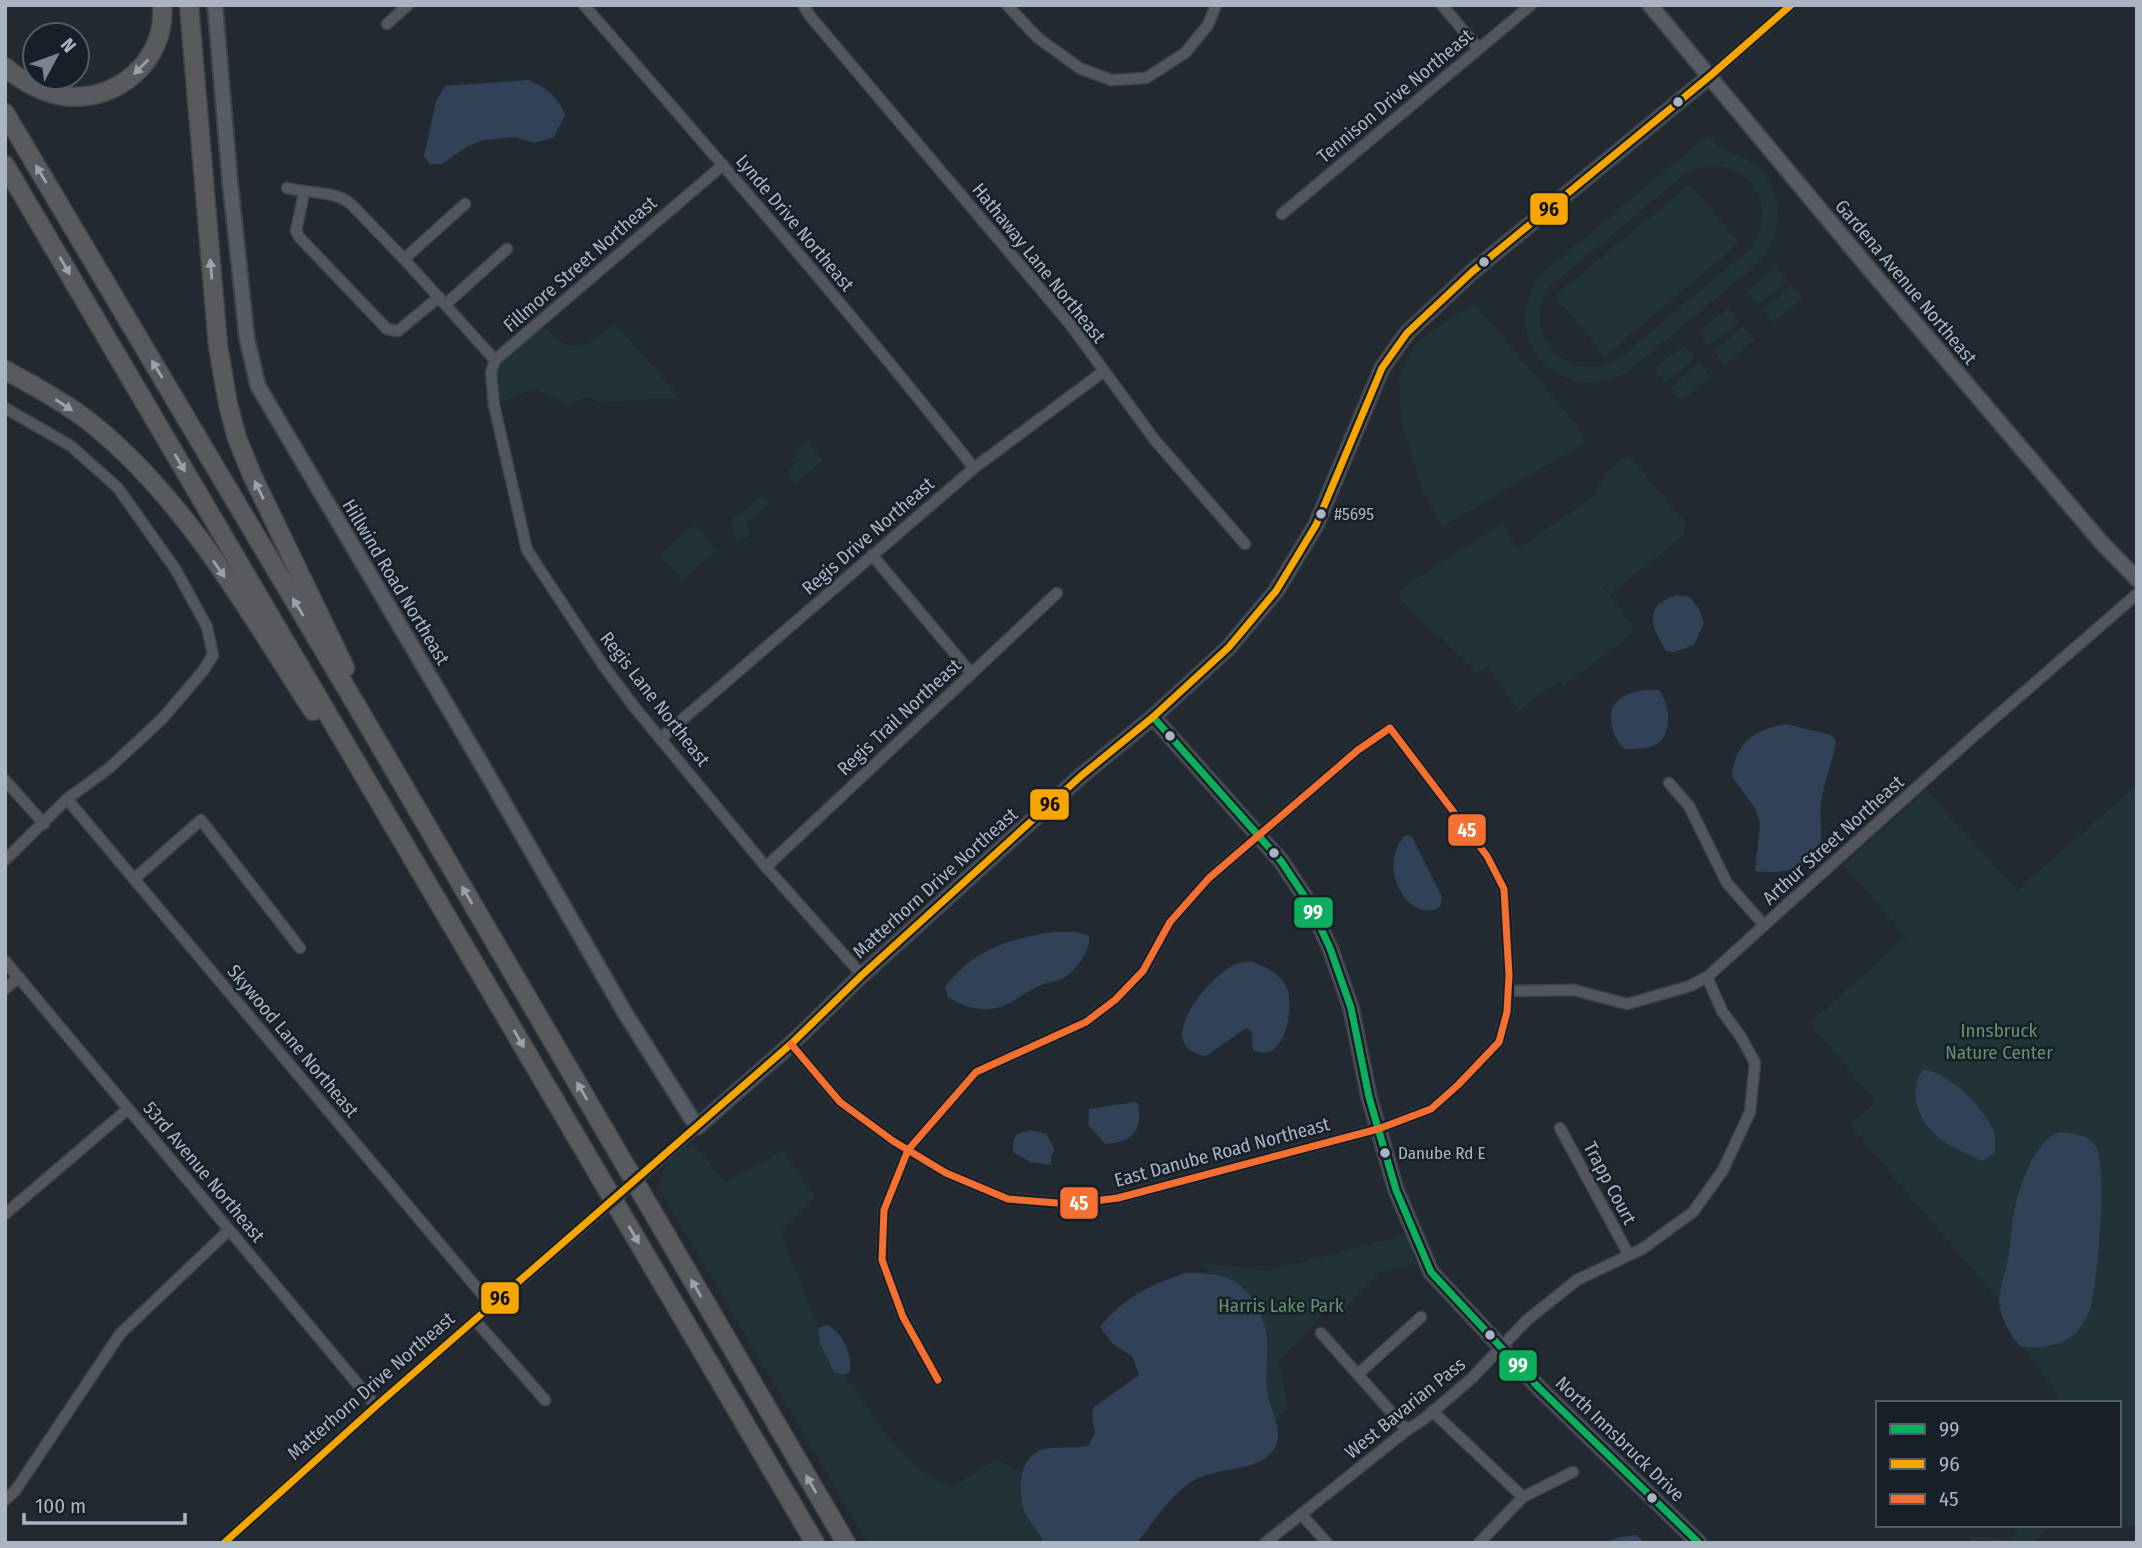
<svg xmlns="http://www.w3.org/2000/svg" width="2142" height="1548" font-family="'Fira Sans Condensed',sans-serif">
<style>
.green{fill:#213336;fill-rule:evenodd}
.water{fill:#304158}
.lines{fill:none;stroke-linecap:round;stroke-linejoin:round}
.street-casing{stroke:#3f4349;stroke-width:13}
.secondary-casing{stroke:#3f4349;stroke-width:18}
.highway-casing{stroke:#3f444c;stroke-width:21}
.street{stroke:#52575e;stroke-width:10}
.secondary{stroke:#575c63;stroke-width:14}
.highway{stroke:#585a5e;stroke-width:18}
.street-bridge-casing{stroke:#3f4349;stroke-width:13;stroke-linecap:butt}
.street-bridge{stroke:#52575e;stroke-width:10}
.bus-1-casing{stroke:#171f29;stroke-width:12}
.bus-2-casing{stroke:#171f29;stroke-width:12}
.bus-3-casing{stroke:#171f29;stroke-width:12}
.bus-1{stroke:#0daf5c;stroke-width:7}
.bus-2{stroke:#f7a600;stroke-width:7}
.bus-3{stroke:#f46f30;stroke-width:7}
.oneway{fill:#9aa2af}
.bus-dot{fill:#abb4c3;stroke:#171f29;stroke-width:2.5}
.labels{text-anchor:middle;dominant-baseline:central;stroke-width:5;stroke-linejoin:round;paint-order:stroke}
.bus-label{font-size:17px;fill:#abb4c3;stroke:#171f29;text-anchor:start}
.street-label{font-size:19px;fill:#abb4c3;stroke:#171f29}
.park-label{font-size:19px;fill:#63926f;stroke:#171f29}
.line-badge{stroke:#171f29;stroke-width:2.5}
.badge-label{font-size:19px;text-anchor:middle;font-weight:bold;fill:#fff}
.pale-badge-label{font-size:19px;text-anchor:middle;font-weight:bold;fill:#111}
</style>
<rect width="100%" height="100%" fill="#232930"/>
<!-- green -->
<g class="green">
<path d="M1709,134c4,5 10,13 15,16 8,5 18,5 26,11 35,24 36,72 8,102l-128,107c-71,43 -141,-39 -84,-100zM1714,165c43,4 63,49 37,83l-134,112c-50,28 -101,-31 -65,-75l133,-111 12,-6z"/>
<polygon points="1690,184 1739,243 1605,356 1555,296"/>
<polygon points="1776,267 1788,281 1758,305 1747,292"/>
<polygon points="1792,285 1803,299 1773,323 1762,310"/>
<polygon points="1475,304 1579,428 1585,443 1442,527 1424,494 1401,421 1399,377 1415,345 1443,323"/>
<polygon points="1728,308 1739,322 1710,346 1698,333"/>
<path d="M616,325l61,68v5l-78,4 -12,-6 -18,8 -36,-15 -39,16 1,-45 50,-33c27,31 39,20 67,-1z"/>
<polygon points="1743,326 1754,340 1725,365 1714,351"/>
<polygon points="1684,345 1695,358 1666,383 1654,369"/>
<polygon points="1699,363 1710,377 1681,401 1670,388"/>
<polygon points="808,442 823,460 796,483 787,472 800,460 795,454"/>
<polygon points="1628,454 1686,524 1684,535 1610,594 1604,585 1602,586 1633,625 1631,635 1563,686 1559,681 1519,710 1487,667 1478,674 1403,602 1399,596 1402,588 1502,523 1518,549 1593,497 1606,473"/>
<polygon points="762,495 769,503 746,523 750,536 737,542 730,522"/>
<polygon points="695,524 716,551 682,580 660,554"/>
<polygon points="2137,785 2137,1523 2129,1527 2111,1525 2119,1525 2119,1403 2060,1403 2057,1392 2023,1347 2013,1339 2000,1302 1850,1125 1876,1102 1810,1023 1906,937 1844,865 1926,790 2017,890"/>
<polygon points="692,1142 725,1182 783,1151 815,1198 780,1231 818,1328 818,1335 834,1372 844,1375 887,1436 922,1472 952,1488 996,1459 1022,1472 1021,1493 1044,1543 868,1543 657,1185 667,1163"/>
<polygon points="1406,1235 1416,1264 1382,1271 1341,1312 1323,1314 1279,1361 1288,1409 1266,1431 1216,1288 1204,1263 1268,1271"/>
<polygon points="2023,1525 2070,1525 2047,1530 2033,1543 1970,1543 1971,1536 2008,1539"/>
</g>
<!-- water -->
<g class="water">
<path d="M529,80c17,8 29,16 36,35l-11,22 -19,6 -20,-6 -32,3 -15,6 -26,18h-12l-6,-8 12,-55 9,-15z"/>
<path d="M1677,595l13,2 9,12 5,14 -10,22 -20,7 -8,-1c-15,-24 -24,-46 11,-56z"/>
<path d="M1645,690h14c7,11 10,21 9,33 -4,26 -20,26 -43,26 -8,-7 -12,-14 -13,-24 -5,-24 12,-32 33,-35z"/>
<path d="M1786,724l45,11 5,6c-3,22 -13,42 -15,64 -2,12 2,27 -1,39 -7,27 -42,30 -65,27l5,-47 -4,-15 -24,-32c3,-34 21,-47 54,-53z"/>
<path d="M1406,835l6,2 30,60 -2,10c-31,19 -66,-42 -34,-72z"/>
<path d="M1053,932h24l12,4c3,12 -13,35 -24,41 -8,5 -18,5 -26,9 -18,7 -27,21 -50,23 -16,1 -29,-4 -41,-12l-3,-9c26,-38 64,-49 108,-56z"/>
<path d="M1250,961c14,5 33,13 38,30 4,16 0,47 -14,58 -6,5 -13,3 -21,2l-1,-19 -6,-4 -40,28c-56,-9 1,-78 28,-91 5,-2 11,-3 16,-4z"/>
<path d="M1923,1070c25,0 67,43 72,66 1,6 0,12 0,17l-13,8c-12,-6 -27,-12 -39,-20 -22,-15 -38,-48 -20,-71z"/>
<path d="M1135,1102l3,2c5,28 -6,38 -33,40l-17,-20 1,-15z"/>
<polygon points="1031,1130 1046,1134 1055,1150 1051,1156 1051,1165 1030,1162 1013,1152 1013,1141 1017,1134"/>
<path d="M2061,1132c12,1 27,3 34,13 14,19 2,141 -5,165 -3,7 -9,18 -14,23 -14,13 -39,17 -56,13 -9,-10 -17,-24 -20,-38 -3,-14 5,-34 8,-48 3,-16 3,-32 6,-48 4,-23 22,-76 47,-80z"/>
<path d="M1185,1273c14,0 34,0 47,7 19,10 32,36 35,57 2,20 -3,39 1,59 4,20 20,41 1,59 -15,16 -54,13 -75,25 -24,15 -40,41 -57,63h-93c-4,-12 -16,-21 -20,-33 -7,-21 -5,-54 20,-61 14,-3 30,0 44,-3l7,-14 -3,-16 2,-9 45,-32 -7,-19 -19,-12 -13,-17c24,-30 49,-41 85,-54z"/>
<path d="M828,1325c16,10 24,29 22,47l-6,3 -10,-3 -14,-29 -2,-15z"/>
<polygon points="1637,1535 1645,1543 1606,1543 1619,1537"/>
</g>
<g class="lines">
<!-- street casing -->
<g class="street-casing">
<g id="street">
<path d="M584,5c132,152 265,304 390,463"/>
<polyline points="803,5 810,16 1069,323 1154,439 1245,544"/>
<polyline points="1007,5 1038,38 1081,69 1112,80 1146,78 1185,53 1208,25 1216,5"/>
<polyline points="1442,5 1478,48"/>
<polyline points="387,24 408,5"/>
<polyline points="1710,76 1791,5"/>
<polyline points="723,165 495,360 491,373 494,405 527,550 603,665 635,708 766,867 862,975"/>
<path d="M287,188c22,6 47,2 64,16l53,55 91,101"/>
<polyline points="304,193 296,231 300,238 387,329 398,331 439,297"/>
<polyline points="1282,214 1531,5"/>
<polyline points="404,259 465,204"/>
<polyline points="446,304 507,249"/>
<polyline points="5,408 71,446 118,488 176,570 207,627 213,655 203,671 162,719 108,769 67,799 5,860"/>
<polyline points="872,555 971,673"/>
<polyline points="662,737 974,468 1104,371"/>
<polyline points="5,780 44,824"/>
<polyline points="1669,783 1689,806 1727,883 1764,925"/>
<polyline points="67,799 492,1306"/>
<polyline points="766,867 1057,593"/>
<polyline points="134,879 201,820 300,948"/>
<polyline points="5,961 376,1406"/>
<polyline points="5,989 19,977"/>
<polyline points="1508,991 1574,990 1627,1004 1690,986 1707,977 1976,734 2137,594"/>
<polyline points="791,1044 840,1102 893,1141 946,1173 1008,1199 1070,1204 1118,1198 1378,1129 1431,1109 1458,1085 1499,1042 1507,1012 1509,975 1504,889 1487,856 1390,728 1358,750 1209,878 1170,922 1143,971 1115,1000 1086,1022 976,1072 908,1150 884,1210 882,1260 903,1317 938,1380"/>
<polyline points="1560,1128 1629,1255"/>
<polyline points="666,1154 697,1127"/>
<polyline points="5,1214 128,1109"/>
<polyline points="475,1320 545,1400"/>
<polyline points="1321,1333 1407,1430"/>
<polyline points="1358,1374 1421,1317"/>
<polyline points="1432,1411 1523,1497"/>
<polyline points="5,1500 15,1491 120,1334 229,1230"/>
<polyline points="1302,1515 1327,1543"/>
<polyline points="224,1543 376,1406 584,1225"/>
<polyline points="1265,1543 1407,1430 1424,1419 1472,1378 1527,1320 1577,1280 1642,1249 1693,1212 1723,1170 1750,1112 1755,1063 1741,1037 1722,1011 1707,977"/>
<polyline points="1479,1543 1523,1497 1573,1472"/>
</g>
</g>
<!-- secondary casing -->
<g class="secondary-casing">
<g id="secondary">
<polyline points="215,5 230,182 247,339 258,386 478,758 625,1013 697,1127 791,1044 862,975 1081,776 1153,717 1229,647 1276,591 1316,525 1382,368 1407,333 1472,272 1710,76"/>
<polyline points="1650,5 1871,271 2101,542 2137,579"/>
<polyline points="1153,717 1281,861 1309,903 1330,948 1351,1008 1369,1097 1396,1190 1431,1272 1539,1388 1699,1543"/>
</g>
</g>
<!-- highway casing -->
<g class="highway-casing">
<g id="highway">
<polyline points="189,5 218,346 228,404 237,438 252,475 345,668"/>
<path d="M5,67c17,14 37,26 59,29 53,7 103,-36 98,-91"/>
<polyline points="5,113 358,708 846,1543"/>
<polyline points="5,165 815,1543"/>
<path d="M5,370c31,17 63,34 91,57 92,76 153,185 217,284"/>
</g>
</g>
<!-- street -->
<use href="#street" class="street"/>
<!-- secondary -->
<use href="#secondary" class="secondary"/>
<!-- highway -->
<use href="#highway" class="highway"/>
<!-- street-bridge casing -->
<g class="street-bridge-casing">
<polyline id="street-bridge" points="584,1225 666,1154"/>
</g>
<!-- street-bridge -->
<use href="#street-bridge" class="street-bridge"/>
<!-- bus-1 casing -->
<g class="bus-1-casing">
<polyline id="bus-1" points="1153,717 1281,861 1309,903 1330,948 1351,1008 1369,1097 1396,1190 1431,1272 1539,1388 1699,1543"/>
</g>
<!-- bus-2 casing -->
<g class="bus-2-casing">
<polyline id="bus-2" points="224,1543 376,1406 791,1044 862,975 1081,776 1153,717 1229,647 1276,591 1316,525 1382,368 1407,333 1472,272 1710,76 1791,5"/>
</g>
<!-- bus-3 casing -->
<g class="bus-3-casing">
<polyline id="bus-3" points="791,1044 840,1102 893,1141 946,1173 1008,1199 1070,1204 1118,1198 1378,1129 1431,1109 1458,1085 1499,1042 1507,1012 1509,975 1504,889 1487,856 1390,728 1358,750 1209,878 1170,922 1143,971 1115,1000 1086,1022 976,1072 908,1150 884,1210 882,1260 903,1317 938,1380"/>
</g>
<!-- bus-1 -->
<use href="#bus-1" class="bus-1"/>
<!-- bus-2 -->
<use href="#bus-2" class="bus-2"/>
<!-- bus-3 -->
<use href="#bus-3" class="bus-3"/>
</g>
<!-- one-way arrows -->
<defs><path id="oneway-solid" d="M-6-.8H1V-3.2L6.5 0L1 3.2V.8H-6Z" transform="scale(1.75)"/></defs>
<g class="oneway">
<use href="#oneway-solid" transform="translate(141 67) rotate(134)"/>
<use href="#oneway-solid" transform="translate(41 174) rotate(-121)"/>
<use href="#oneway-solid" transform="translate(65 266) rotate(60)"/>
<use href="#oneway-solid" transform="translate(211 269) rotate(-95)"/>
<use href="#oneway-solid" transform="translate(157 369) rotate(-121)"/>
<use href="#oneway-solid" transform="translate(64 405) rotate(33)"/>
<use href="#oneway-solid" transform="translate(180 463) rotate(60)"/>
<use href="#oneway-solid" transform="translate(259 490) rotate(-116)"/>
<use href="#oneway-solid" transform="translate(219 569) rotate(55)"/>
<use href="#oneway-solid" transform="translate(298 607) rotate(-121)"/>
<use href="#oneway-solid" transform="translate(467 895) rotate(-120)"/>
<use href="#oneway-solid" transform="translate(519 1039) rotate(60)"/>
<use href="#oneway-solid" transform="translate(582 1091) rotate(-120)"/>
<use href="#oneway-solid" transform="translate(634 1235) rotate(60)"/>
<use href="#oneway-solid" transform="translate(696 1288) rotate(-120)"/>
<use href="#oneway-solid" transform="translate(811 1484) rotate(-120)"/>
</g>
<!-- markers -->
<g class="bus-dot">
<circle cx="1678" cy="102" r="6"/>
<circle cx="1484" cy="262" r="6"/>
<circle cx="1321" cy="514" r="6"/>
<circle cx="1170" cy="736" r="6"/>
<circle cx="1274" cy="853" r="6"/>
<circle cx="1385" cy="1153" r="6"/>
<circle cx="1490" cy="1335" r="6"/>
<circle cx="1652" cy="1498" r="6"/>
</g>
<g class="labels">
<!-- bus labels -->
<g class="bus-label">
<text x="1334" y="514">#5695</text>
<text x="1398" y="1153">Danube Rd E</text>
</g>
<!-- street labels -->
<g class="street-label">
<text transform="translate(1395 96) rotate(-40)">Tennison Drive Northeast</text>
<text transform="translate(795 223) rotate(50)">Lynde Drive Northeast</text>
<text transform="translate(1039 263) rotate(51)">Hathaway Lane Northeast</text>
<text transform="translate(580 264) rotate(-41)">Fillmore Street Northeast</text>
<text transform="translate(1906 282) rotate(50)">Gardena Avenue Northeast</text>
<text transform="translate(868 536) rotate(-41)">Regis Drive Northeast</text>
<text transform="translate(396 582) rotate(59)">Hillwind Road Northeast</text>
<text transform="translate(655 699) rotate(52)">Regis Lane Northeast</text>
<text transform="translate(899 717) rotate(-43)">Regis Trail Northeast</text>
<text transform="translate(1833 840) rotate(-42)">Arthur Street Northeast</text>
<text transform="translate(935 883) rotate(-42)">Matterhorn Drive Northeast</text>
<text transform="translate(293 1041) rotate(50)">Skywood Lane Northeast</text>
<text transform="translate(1222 1152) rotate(-15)">East Danube Road Northeast</text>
<text transform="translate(204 1172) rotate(50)">53rd Avenue Northeast</text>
<text transform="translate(1610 1183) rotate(62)">Trapp Court</text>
<text transform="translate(371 1386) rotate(-41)">Matterhorn Drive Northeast</text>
<text transform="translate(1405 1408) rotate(-39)">West Bavarian Pass</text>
<text transform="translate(1620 1439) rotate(44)">North Innsbruck Drive</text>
</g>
<!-- park labels -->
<g class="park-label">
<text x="1999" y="1030">Innsbruck<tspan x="1999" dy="22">Nature Center</tspan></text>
<text x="1281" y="1305">Harris Lake Park</text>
</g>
</g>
<g class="line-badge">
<rect x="1529" y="192" width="40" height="34" rx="7" fill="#f7a600"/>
<rect x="1029" y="788" width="41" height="33" rx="7" fill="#f7a600"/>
<rect x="1447" y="813" width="40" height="34" rx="7" fill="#f46f30"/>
<rect x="1293" y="896" width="41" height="33" rx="7" fill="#0daf5c"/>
<rect x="1059" y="1186" width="40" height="34" rx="7" fill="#f46f30"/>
<rect x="480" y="1281" width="40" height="34" rx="7" fill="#f7a600"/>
<rect x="1498" y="1349" width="40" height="33" rx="7" fill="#0daf5c"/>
</g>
<g class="badge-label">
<text x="1467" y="837">45</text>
<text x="1313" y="919">99</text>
<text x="1079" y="1210">45</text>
<text x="1518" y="1372">99</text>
</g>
<g class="pale-badge-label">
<text x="1549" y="216">96</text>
<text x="1050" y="811">96</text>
<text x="500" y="1305">96</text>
</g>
<!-- border -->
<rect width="2142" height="1548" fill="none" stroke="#abb4c3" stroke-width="14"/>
<!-- legend -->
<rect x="1876" y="1401" width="245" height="126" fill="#171f29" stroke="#525b67" stroke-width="2"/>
<rect x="1890" y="1424" width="35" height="10" fill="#0daf5c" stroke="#525b67" stroke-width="2"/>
<text x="1939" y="1436" font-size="21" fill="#abb4c3">99</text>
<rect x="1890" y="1459" width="35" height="10" fill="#f7a600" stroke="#525b67" stroke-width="2"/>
<text x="1939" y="1471" font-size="21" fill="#abb4c3">96</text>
<rect x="1890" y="1494" width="35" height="10" fill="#f46f30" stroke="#525b67" stroke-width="2"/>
<text x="1939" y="1506" font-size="21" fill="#abb4c3">45</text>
<!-- north arrow -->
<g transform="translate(56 56) rotate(49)"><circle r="33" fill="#171f29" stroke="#525b67" stroke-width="2"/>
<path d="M0-5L12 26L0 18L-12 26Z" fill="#7b8390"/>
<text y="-10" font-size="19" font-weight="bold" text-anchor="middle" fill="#abb4c3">N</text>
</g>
<!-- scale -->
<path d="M24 1513v10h161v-10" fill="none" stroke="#abb4c3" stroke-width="3.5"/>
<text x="35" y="1513" font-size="21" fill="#abb4c3" stroke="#171f29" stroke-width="5" paint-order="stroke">100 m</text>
</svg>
